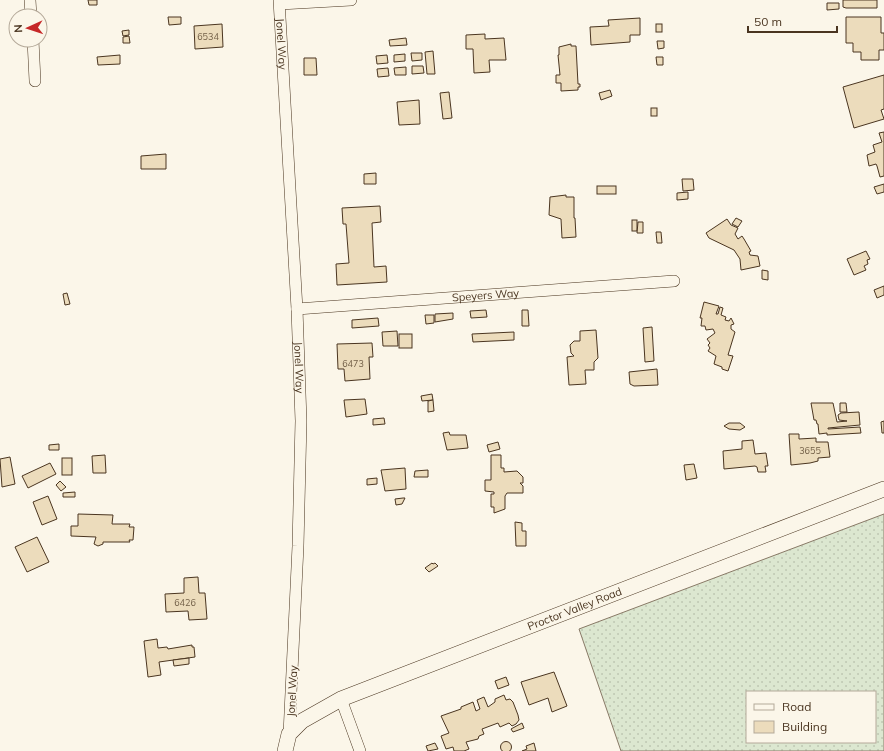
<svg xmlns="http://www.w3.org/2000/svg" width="884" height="751" font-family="Mulish,sans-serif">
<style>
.grass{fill:url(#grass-dots);stroke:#887966;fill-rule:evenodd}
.building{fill:#ecdcbc;stroke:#4a3520}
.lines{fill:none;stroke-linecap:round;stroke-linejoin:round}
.street-casing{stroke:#4a3520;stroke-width:12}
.secondary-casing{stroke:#4a3520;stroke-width:16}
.street{stroke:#fbf6e9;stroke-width:11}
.secondary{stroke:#fbf6e9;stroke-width:15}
.labels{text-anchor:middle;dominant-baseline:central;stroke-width:3;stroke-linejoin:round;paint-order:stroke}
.number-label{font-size:9px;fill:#725f47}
.street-label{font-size:11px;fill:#4a3520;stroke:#fbf6e9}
</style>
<defs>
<pattern id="grass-dots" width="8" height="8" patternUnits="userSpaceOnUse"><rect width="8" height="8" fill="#dce7d0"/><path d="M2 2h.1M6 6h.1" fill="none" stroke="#bec7b2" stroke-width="1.8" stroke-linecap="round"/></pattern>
</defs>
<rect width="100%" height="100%" fill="#fbf6e9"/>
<!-- grass -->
<path class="grass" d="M884,514v237h-263l-42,-122zM747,692h128v50h-128z"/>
<!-- building -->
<g class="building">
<polygon points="88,0 97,0 97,5 89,5"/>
<polygon points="843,0 877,0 877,8 846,8 843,7"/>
<polygon points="827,3 839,3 839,9 827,10"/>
<polygon points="168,17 181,17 181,24 169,25"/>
<polygon points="846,17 881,17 881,33 884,33 884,50 879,50 879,60 861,60 861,52 853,52 853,43 846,43"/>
<polygon points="640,18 640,35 630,35 630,42 591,45 590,27 609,26 608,20"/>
<polygon points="222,24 223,47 195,49 194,26"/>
<rect x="656" y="24" width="6" height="8"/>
<polygon points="129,30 129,35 123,36 122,31"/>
<polygon points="485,34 485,39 504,38 506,60 489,60 490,72 474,73 473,49 466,49 466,35"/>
<polygon points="129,36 130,43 123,43 123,37"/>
<polygon points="406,38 407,45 390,46 389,40"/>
<polygon points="657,41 664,41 664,48 658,49"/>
<polygon points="571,44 571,46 576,46 578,84 580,84 580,87 578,87 578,90 561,91 561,83 556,83 556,75 560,75 558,55 559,55 559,47"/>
<polygon points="433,51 435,74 427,74 425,52"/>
<polygon points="411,53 422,53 422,60 412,61"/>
<polygon points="405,54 405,61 394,62 394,55"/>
<polygon points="120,55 120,64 98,65 97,57"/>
<polygon points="387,55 388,63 377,64 376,56"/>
<polygon points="656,57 663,57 663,65 657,65"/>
<polygon points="304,58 316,58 317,75 304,75"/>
<polygon points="412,66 423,66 424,73 412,74"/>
<polygon points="406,67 406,75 395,75 394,68"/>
<polygon points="388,68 389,76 378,77 377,69"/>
<polygon points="884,75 884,109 881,110 884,119 854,128 843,87"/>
<polygon points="610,90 612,96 601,100 599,93"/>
<polygon points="449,92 452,118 443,119 440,93"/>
<polygon points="419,100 420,124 399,125 397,102"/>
<rect x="651" y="108" width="6" height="8"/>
<polygon points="884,132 884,176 880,177 877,166 876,164 869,166 867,155 875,152 873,145 882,142 879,133"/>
<polygon points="166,154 166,169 141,169 141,156"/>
<polygon points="376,173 376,184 364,184 364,174"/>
<polygon points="682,179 693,179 694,190 683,191"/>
<polygon points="884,184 884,192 877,194 874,187"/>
<rect x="597" y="186" width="19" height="8"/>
<polygon points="688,192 688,199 677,200 677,193"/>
<polygon points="566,195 566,197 574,197 574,218 575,218 576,237 562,238 561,219 549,215 550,197"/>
<polygon points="380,206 381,222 372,223 374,267 386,266 387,282 337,285 336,264 349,263 346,224 343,224 342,208"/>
<polygon points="736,218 742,221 738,227 732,224"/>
<polygon points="727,219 731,225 738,228 735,234 738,239 742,236 744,239 751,251 749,252 750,255 758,256 760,266 741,270 740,259 734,250 709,238 706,233"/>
<rect x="632" y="220" width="5" height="11"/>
<polygon points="638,222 643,222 643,233 637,233"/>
<polygon points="656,232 661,232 662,243 657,243"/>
<polygon points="866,251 870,259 867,260 868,264 864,266 866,270 854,275 847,259"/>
<polygon points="762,270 768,271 768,280 762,279"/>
<polygon points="884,286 884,295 877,298 874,290"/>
<polygon points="67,293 70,304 65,305 63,294"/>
<polygon points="704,302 719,306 716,314 718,314 720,307 723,308 721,315 726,317 725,320 729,321 731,318 734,324 731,325 731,329 735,332 728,355 733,356 728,371 722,369 722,367 714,364 716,356 708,351 710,348 708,345 710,343 707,339 715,333 713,329 706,330 705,326 701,326 702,318 700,318"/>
<polygon points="486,310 487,317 471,318 470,311"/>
<polygon points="522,310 528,310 529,326 522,326"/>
<polygon points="453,313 453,319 435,322 435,314"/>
<polygon points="425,315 434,315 434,323 426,324"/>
<polygon points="378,318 379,326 352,328 352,320"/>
<polygon points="652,327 654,361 645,362 643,328"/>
<polygon points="596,330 598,358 594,362 594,370 585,370 586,384 569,385 567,357 574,356 571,353 570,345 574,341 580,341 580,331"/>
<polygon points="397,331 398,346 383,346 382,332"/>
<polygon points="514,332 514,340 473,342 472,334"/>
<rect x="399" y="334" width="13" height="14"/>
<polygon points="372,343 373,357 369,357 370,379 345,381 344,369 338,369 337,344"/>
<polygon points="657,369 658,385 634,386 630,384 629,372"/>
<polygon points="432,394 433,400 422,401 421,396"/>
<polygon points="365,399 367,414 346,417 344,400"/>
<polygon points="433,400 434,411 428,412 428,401"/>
<polygon points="811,403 833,403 837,422 847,421 839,420 838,415 841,413 859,412 860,425 828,428 828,429 860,427 861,433 827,435 827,433 819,434 818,424 817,424 816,420 814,420"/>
<polygon points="840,403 846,403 847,412 840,412"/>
<polygon points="384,418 385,424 373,425 373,419"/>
<polygon points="884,421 884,433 882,433 881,422"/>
<polygon points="729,423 740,423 745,427 740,430 729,429 724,426"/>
<polygon points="449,432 450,435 466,435 468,448 447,450 443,433"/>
<polygon points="789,434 799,434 799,439 816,438 816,442 828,442 830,457 818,458 818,461 810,463 791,465"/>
<polygon points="753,440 755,454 766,453 768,466 765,466 766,472 758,472 757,467 755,466 724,469 723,451 742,449 742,441"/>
<polygon points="498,442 500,449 489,452 487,445"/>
<polygon points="59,444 59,450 49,450 49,445"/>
<polygon points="105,455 106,473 93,473 92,456"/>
<polygon points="491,455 501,455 501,468 504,468 504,472 517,471 523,477 523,483 520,483 523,486 523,493 507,493 505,496 505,509 494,513 494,507 491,507 491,494 494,494 494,492 485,491 485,480 491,480"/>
<polygon points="10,457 15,484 2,487 0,459"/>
<rect x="62" y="458" width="10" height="17"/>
<polygon points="50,463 56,474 28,488 22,476"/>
<polygon points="694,464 697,478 686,480 684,465"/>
<polygon points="405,468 406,489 385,491 381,470"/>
<polygon points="428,470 428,477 414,477 415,471"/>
<polygon points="377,478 377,484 367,485 367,479"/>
<polygon points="60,481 66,487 61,491 56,485"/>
<polygon points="75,492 75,497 63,497 63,493"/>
<polygon points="48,496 57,519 42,525 33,502"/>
<polygon points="403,498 405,498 402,504 396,505 395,499"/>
<polygon points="78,514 113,515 112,524 130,524 129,527 134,527 133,540 129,540 130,542 103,542 103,544 98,546 94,544 96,537 71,536 71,526 78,526"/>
<polygon points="515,522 522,523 522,531 526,531 526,546 516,546"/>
<polygon points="37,537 49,562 27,572 15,547"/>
<polygon points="432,563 433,564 435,563 438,566 429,572 425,568"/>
<polygon points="198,577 199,593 205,593 207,619 189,620 188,611 166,612 165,594 184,593 184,578"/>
<polygon points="157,639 158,648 167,647 168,649 192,645 192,647 194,647 195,657 159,662 161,675 148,677 144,641"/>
<polygon points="189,658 189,664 174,666 173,660"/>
<polygon points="554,672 567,706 552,712 548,698 529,705 521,682"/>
<polygon points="506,677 509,685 498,689 495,681"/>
<polygon points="504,695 506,700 510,699 513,702 518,715 519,720 516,724 512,726 509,723 500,727 498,723 482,729 484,734 479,736 478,739 466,742 469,749 464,751 454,751 453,747 446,749 441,736 449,733 441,716 461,709 461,707 473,702 476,711 480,709 477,700 484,697 488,707 495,702 495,699"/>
<polygon points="522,723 524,728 513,732 511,729"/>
<circle cx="506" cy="747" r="5.5"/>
<polygon points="435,743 438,749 428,751 426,746"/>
<polygon points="534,743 536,751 522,751 527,749 526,746"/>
</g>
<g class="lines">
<!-- street casing -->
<g class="street-casing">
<g id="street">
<polyline points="30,0 31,16"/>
<path id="s1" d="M279,0l18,309 4,112 -3,125 -9,188"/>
<polyline points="280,4 351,0"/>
<polyline points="33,40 35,81"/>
<path id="s2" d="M297,309l377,-28"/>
<polyline points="341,699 360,751"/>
</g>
</g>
<!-- secondary casing -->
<g class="secondary-casing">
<g id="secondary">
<path id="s3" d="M285,751l4,-17 13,-13 39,-22 543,-210"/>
</g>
</g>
<!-- street -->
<use href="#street" class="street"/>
<!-- secondary -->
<use href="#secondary" class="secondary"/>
</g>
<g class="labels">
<!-- number labels -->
<g class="number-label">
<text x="208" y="36">6534</text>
<text x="353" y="363">6473</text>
<text x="810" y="450">3655</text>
<text x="185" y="602">6426</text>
</g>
<!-- street labels -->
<g class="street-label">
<text stroke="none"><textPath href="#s1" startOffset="44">Jonel Way</textPath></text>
<text stroke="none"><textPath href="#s2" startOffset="189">Speyers Way</textPath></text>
<text stroke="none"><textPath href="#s1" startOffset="368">Jonel Way</textPath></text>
<text stroke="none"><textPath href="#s3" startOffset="331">Proctor Valley Road</textPath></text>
<text transform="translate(292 691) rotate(-87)">Jonel Way</text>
</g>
</g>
<!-- legend -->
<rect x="746" y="691" width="130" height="52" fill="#fbf6e9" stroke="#b4a999"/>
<rect x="754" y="704" width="20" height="6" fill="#fbf6e9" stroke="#b4a999"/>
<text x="782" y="711" font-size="12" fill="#4a3520">Road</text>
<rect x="754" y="721" width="20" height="12" fill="#ecdcbc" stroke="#b4a999"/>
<text x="782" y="731" font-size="12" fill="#4a3520">Building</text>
<!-- north arrow -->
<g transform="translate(28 28) rotate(267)"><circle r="19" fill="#fbf6e9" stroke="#b4a999"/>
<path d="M0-3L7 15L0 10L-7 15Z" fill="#c62828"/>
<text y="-6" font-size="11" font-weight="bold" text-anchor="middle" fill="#4a3520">N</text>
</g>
<!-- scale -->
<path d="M748 26v6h89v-6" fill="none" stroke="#4a3520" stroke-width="2"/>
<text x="754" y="26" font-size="12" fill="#4a3520" stroke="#fbf6e9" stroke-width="3" paint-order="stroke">50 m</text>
</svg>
